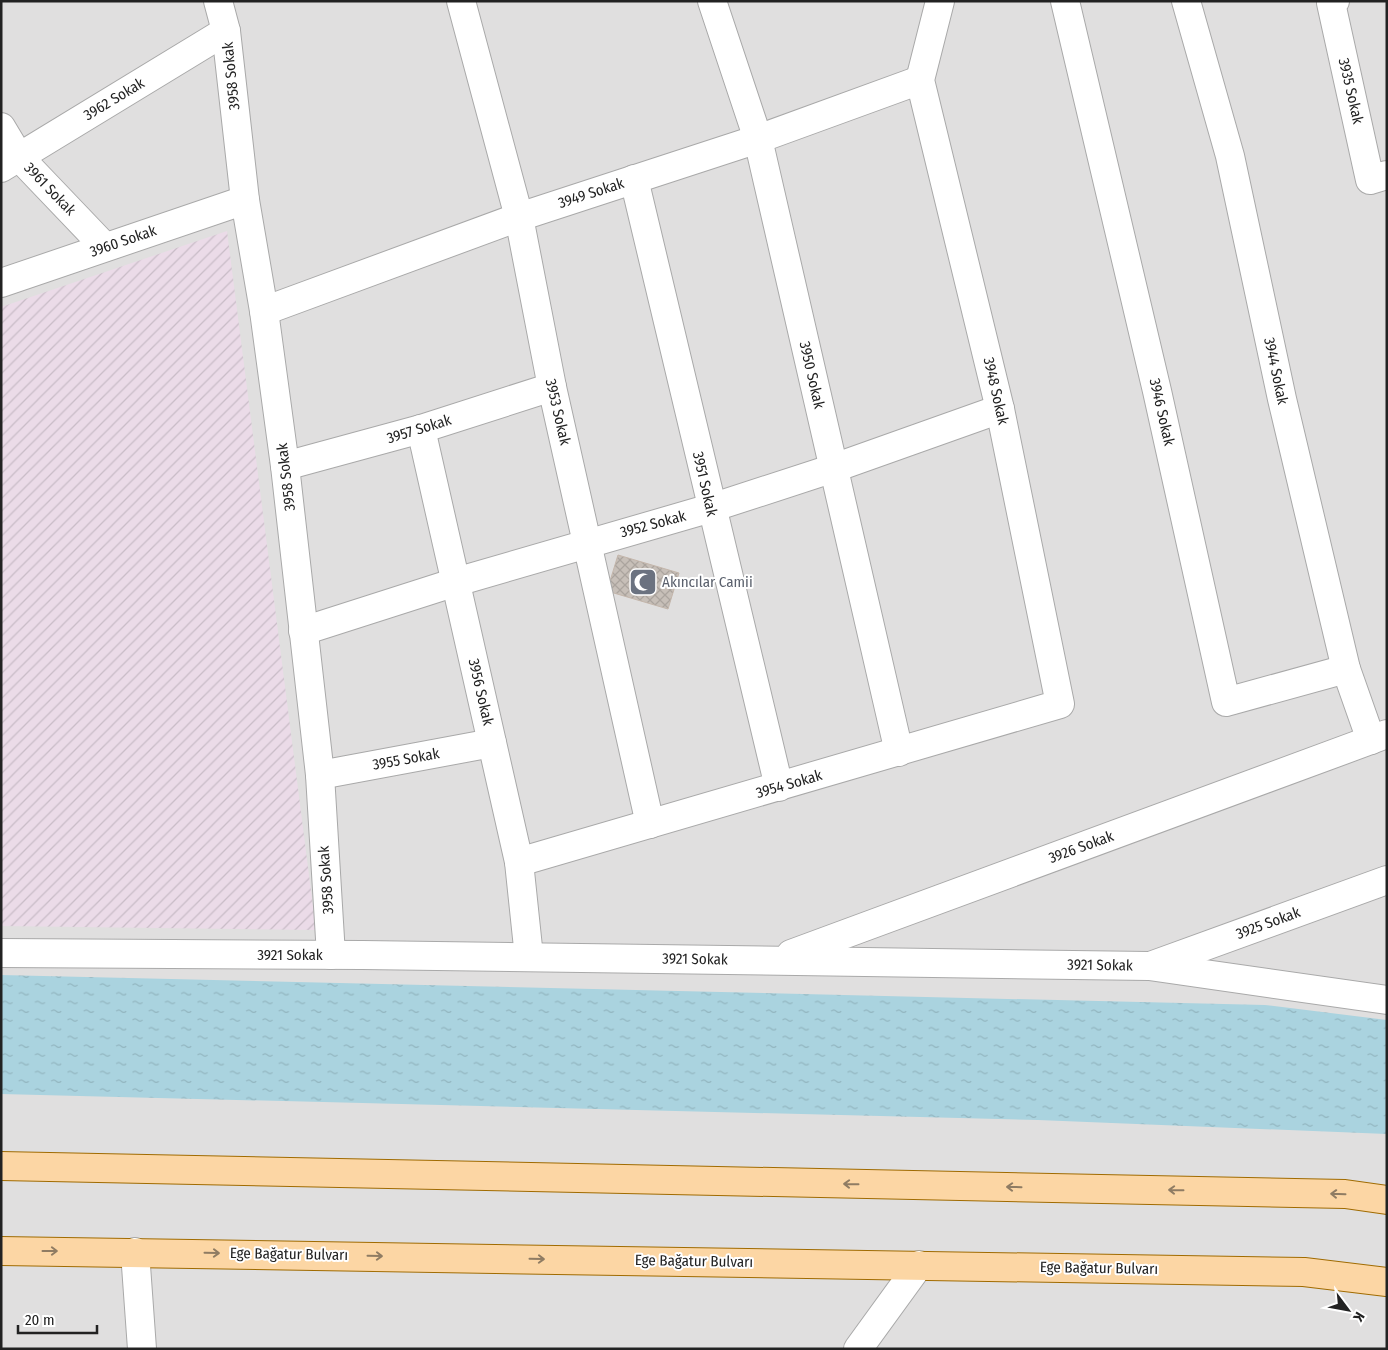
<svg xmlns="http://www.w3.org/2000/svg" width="1388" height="1350" font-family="'Fira Sans Condensed',sans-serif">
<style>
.residential{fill:#e0dfdf}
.industrial{fill:url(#industrial-furrows)}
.water{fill:url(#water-ripples)}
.building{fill:url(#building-cross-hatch);stroke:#c4b6ab}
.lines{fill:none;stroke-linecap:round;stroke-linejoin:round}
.minor-casing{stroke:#a9a9a9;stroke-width:30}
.major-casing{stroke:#a06b00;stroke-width:30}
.minor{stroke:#fff;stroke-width:28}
.major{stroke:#fcd6a4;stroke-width:28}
.oneway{stroke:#8f7c63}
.labels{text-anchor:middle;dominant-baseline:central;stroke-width:4;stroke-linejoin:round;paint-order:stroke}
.street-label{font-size:15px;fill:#222;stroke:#fff}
.worship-label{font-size:15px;fill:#5b616d;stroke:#fff;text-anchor:start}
</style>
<defs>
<pattern id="industrial-furrows" width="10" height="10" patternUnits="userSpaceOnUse" patternTransform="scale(1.25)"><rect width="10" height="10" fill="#ebdbe8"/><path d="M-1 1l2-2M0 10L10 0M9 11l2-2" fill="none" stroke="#c9bcc7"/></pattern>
<pattern id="water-ripples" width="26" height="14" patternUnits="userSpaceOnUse" patternTransform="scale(1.25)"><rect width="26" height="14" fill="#aad3df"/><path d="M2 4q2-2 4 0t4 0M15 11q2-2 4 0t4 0" fill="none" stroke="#92b5bf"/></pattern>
<pattern id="building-cross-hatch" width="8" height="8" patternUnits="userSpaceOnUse" patternTransform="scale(1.25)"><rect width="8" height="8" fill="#c7bfb8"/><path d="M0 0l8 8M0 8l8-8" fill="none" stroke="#aba49e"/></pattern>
</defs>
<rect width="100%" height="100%" fill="#f2efe9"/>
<!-- residential -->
<rect class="residential" x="1" y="1" width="1386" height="1348"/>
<!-- industrial -->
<polygon class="industrial" points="227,231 316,930 1,926 1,307"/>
<!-- water -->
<polygon class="water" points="1,975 1265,1005 1387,1020 1387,1134 1038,1120 1,1094"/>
<!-- building -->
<polygon class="building" points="618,555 679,573 668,609 607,591"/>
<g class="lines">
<!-- minor casing -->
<g class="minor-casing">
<g id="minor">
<polyline points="218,1 226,31 245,200 264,311 285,466 320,775 331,955"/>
<polyline points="461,1 519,217 552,387 650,824"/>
<polyline points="712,1 758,139 899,752"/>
<polyline points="1065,1 1157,391 1226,702 1346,669"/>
<polyline points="1186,1 1230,156 1282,399 1346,669 1371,740"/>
<polyline points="1335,1 1331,3 1370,180 1387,175"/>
<polyline points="1,127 19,157 105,247"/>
<polyline points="1,168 226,31"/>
<polyline points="634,179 779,787"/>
<polyline points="1,283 245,200"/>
<polyline points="264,311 519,217 758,139 920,80"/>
<polyline points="421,429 519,862 529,957"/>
<polyline points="285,466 421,429 552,387"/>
<polyline points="303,631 456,582 711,508 834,468 1000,409"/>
<polyline points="320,775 492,743"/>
<polyline points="519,862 1060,704 1000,409 920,80 940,1"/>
<polyline points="1,953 363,955 1149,966 1387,1000"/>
<polyline points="791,954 1387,734"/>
<polyline points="1153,965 1387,880"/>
<polyline points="135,1252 142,1349"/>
<polyline points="858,1349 919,1265"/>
</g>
</g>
<!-- major casing -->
<g class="major-casing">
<g id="major">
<polyline points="1,1166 1345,1194 1387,1200"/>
<polyline points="1,1251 1304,1272 1387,1282"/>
</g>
</g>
<!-- minor -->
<use href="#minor" class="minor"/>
<!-- major -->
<use href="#major" class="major"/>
</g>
<!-- one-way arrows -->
<defs><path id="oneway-shaft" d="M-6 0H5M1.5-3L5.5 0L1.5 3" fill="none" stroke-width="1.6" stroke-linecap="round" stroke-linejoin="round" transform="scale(1.25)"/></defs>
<g class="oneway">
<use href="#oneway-shaft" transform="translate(851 1184) rotate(-179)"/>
<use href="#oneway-shaft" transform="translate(1014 1187) rotate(-179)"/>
<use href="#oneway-shaft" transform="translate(1176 1190) rotate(-179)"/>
<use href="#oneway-shaft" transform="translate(1338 1194) rotate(-178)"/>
<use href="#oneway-shaft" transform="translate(50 1251)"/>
<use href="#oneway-shaft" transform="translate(212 1253) rotate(1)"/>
<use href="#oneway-shaft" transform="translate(375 1256) rotate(1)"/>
<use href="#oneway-shaft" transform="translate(537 1259) rotate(1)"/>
</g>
<!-- icons -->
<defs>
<g id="mosque-square" transform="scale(1.4375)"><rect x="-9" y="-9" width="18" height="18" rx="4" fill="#6b7280" stroke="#fff"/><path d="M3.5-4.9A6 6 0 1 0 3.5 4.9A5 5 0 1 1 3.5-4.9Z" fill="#fff"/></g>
</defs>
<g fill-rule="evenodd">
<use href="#mosque-square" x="643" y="582"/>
</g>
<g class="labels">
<!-- street labels -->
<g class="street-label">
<text transform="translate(231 76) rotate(-96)">3958 Sokak</text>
<text transform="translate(1351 91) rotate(77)">3935 Sokak</text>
<text transform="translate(114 99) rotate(-31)">3962 Sokak</text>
<text transform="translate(50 189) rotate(46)">3961 Sokak</text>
<text transform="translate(591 193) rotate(-18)">3949 Sokak</text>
<text transform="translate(123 241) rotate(-19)">3960 Sokak</text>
<text transform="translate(1276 371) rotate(78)">3944 Sokak</text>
<text transform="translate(812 375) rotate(77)">3950 Sokak</text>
<text transform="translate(996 391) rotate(77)">3948 Sokak</text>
<text transform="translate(558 412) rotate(77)">3953 Sokak</text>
<text transform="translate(1162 412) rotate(77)">3946 Sokak</text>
<text transform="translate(419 429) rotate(-17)">3957 Sokak</text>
<text transform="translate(286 477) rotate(-97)">3958 Sokak</text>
<text transform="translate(705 484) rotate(77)">3951 Sokak</text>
<text transform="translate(653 524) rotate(-15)">3952 Sokak</text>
<text transform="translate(481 692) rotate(77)">3956 Sokak</text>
<text transform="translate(406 759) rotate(-10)">3955 Sokak</text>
<text transform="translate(789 784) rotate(-16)">3954 Sokak</text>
<text transform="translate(1081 847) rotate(-20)">3926 Sokak</text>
<text transform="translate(326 880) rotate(-94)">3958 Sokak</text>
<text transform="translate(1268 923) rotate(-20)">3925 Sokak</text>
<text x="290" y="955">3921 Sokak</text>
<text transform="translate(695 959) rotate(1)">3921 Sokak</text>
<text transform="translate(1100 965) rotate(1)">3921 Sokak</text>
<text transform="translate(289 1254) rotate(1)">Ege Bağatur Bulvarı</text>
<text transform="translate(694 1261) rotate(1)">Ege Bağatur Bulvarı</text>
<text transform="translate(1099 1268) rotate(1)">Ege Bağatur Bulvarı</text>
</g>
<!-- worship labels -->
<g class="worship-label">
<text x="662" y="582">Akıncılar Camii</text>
</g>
</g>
<!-- border -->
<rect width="1388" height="1350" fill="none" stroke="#222222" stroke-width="5"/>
<!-- north arrow -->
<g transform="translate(1348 1310) rotate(122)" stroke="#ffffff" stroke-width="4" paint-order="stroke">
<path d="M0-4L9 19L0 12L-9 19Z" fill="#222222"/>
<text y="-8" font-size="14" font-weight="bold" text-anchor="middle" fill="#222222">K</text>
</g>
<!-- scale -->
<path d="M18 1325v8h79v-8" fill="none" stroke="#222222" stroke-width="2.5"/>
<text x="25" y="1325" font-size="15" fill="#222222" stroke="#ffffff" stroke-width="4" paint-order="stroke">20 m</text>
</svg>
